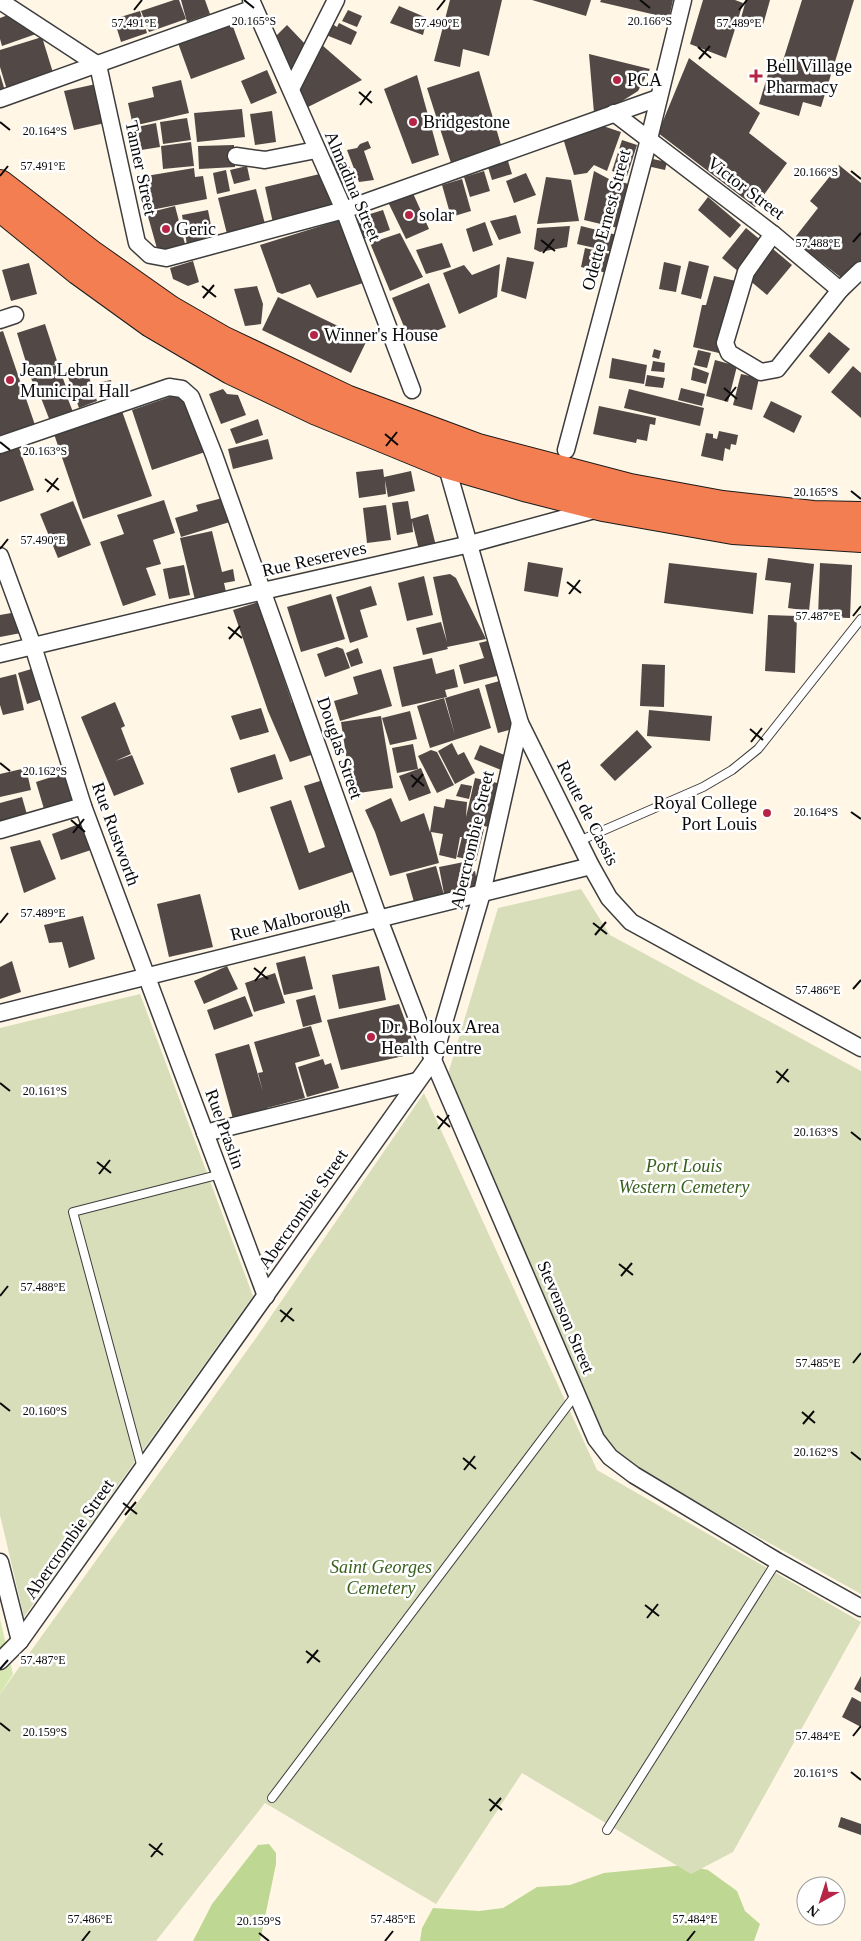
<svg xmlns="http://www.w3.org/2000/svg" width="861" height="1941" font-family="'Times New Roman',serif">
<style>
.green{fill:#d7e7b2}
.forest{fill:#bed792}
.cemetery{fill:#d9deba}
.building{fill:#524946}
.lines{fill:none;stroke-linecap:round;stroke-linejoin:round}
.lane-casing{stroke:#3d3d3d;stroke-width:10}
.street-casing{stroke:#3d3d3d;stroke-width:19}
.highway-casing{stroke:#1b1b1b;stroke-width:30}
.lane{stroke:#fff;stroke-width:8}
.street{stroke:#fff;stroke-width:16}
.highway{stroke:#f27e51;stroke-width:28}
.ticks{fill:none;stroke:#0a0a0a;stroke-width:2}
.poi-dot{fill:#b62546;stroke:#fff;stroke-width:2}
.labels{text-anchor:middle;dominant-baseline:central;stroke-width:5;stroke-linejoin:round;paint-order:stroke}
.poi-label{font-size:18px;fill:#0a0a0a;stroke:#fff;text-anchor:start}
.street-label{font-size:18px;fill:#0a0a0a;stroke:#fff}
.park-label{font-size:18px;font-style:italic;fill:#365f1c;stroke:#fff}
.ticks-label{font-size:12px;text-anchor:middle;fill:#0a0a0a;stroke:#fff;stroke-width:5;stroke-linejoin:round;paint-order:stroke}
</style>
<rect width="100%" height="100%" fill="#fff6e6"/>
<!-- green -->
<polygon class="green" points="0,1619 13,1674 0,1694"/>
<!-- forest -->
<g class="forest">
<polygon points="269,1844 276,1853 276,1864 260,1941 193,1941 212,1904 258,1845"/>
<polygon points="685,1865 708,1870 737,1891 745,1911 760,1924 754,1941 420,1941 422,1928 433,1908 479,1911 503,1908 537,1887 570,1885 604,1873"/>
</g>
<!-- cemetery -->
<g class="cemetery">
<polygon points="581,889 610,935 861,1071 861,1594 607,1453 448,1074 498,908"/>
<polygon points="140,994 253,1296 24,1617 0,1515 0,1028"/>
<polygon points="424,1093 597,1470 861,1622 733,1852 691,1874 522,1773 436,1904 265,1803 156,1941 0,1941 0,1694 256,1338"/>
</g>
<!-- building -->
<g class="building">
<polygon points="174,0 179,0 186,19 149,32 141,11"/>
<polygon points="181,0 205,0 210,14 187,22"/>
<polygon points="450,0 502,0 489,56 463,49 460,67 434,61"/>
<polygon points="532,0 591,0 586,16"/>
<polygon points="601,0 673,0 669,18 600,2"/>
<polygon points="703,0 735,0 743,3 726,58 690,44"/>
<polygon points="746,0 770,0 763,25 741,18"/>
<polygon points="802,0 854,0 821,107 803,102 799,116 759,104 771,64 781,67"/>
<polygon points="399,6 427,18 423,35 390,23"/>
<polygon points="348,10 362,16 357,27 342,21"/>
<polygon points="140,11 147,33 121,42 114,19"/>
<polygon points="8,15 36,34 2,46 0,39 0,18"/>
<polygon points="331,23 337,27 339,23 357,32 351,45 326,35"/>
<polygon points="232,24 245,59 191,79 178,43"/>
<polygon points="287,25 307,46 294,70 285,69 273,39"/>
<polygon points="42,37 54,76 7,90 0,67 0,50"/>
<polygon points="322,45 362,80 306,108 295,85"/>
<polygon points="589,54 650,69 638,91 616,105 594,113"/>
<polygon points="689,58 760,113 749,133 787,163 755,207 658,133"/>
<polygon points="267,70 277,93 251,104 241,81"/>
<polygon points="479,71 501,145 451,163 427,88"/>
<polygon points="0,74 5,91 0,92"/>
<polygon points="417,75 439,155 412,164 384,89"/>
<polygon points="181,80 189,113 133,126 128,103 154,97 152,87"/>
<polygon points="96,84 105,123 74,130 64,91"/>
<polygon points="242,109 245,137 197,142 194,113"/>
<polygon points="272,111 276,142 255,145 250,114"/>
<polygon points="187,118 191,140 163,144 160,122"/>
<polygon points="156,123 160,147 135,151 132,128"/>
<polygon points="603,126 621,132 607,171 594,165 587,173 574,175 563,138"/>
<polygon points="622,140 637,145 627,176 612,171"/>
<polygon points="368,141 371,148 364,151 374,180 359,182 347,150 357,148 360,144"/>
<polygon points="191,142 194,166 163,169 161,146"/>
<polygon points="234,145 235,167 199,169 198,146"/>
<polygon points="343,152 355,180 339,186 328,158"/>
<polygon points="507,158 512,174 492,180 487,164"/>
<polygon points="648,158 667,162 665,170 647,166"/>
<polygon points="839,165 861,183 861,267 844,280 793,240 818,208 810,201"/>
<polygon points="247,166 250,180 234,184 230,170"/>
<polygon points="194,168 195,177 203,176 207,199 146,211 140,177"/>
<polygon points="226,170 230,191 217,194 213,173"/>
<polygon points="484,171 490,191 470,197 464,177"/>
<polygon points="594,171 609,179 633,185 622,229 584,220"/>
<polygon points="324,173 332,208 273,223 265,187"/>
<polygon points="526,173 536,195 514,203 506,181"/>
<polygon points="546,177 571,180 579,221 537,224"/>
<polygon points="462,179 471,211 451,217 442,185"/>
<polygon points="256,189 265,224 227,234 218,198"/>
<polygon points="412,191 429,229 406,239 387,200"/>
<polygon points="708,197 741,225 730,238 698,210"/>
<polygon points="175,206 185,244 158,252 147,213"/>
<polygon points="208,210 214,241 187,245 182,215"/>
<polygon points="383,210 390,230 363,239 357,218"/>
<polygon points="516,215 521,233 499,240 490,221"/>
<polygon points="340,220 363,283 317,298 310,284 282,294 277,292 260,245"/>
<polygon points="485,222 493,245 473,252 466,229"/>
<polygon points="570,226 567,247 540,252 534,249 537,228"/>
<polygon points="581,226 617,235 613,252 577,244"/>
<polygon points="746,228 763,242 739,272 722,258"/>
<polygon points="400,233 423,277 390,291 370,243"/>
<polygon points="442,243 451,267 426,274 416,250"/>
<polygon points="585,248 610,254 607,273 581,267"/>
<polygon points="773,249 792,265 767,295 748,279"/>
<polygon points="507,257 534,262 526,299 501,291"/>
<polygon points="193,261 199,282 188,286 173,279 170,268"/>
<polygon points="689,261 709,266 701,299 681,294"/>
<polygon points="664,262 681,266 676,292 659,289"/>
<polygon points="29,263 37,294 11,301 2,270"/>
<polygon points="500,264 497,297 459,314 443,273 464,265 472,275"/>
<polygon points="714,276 736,281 719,353 693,347 702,305 706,305"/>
<polygon points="429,283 446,327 410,341 392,298"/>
<polygon points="257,286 263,304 261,324 245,326 234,289"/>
<polygon points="278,297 367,340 351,373 262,330"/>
<polygon points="45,324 58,364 29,372 17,333"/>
<polygon points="3,331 36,428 0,439 0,332"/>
<polygon points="829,332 850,349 829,374 809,356"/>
<polygon points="654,349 661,351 659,359 652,357"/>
<polygon points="698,350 711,353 707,368 694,365"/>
<polygon points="612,358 647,365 644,384 609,378"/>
<polygon points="715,360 737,366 728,402 706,396"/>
<polygon points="653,361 665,363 664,372 651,371"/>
<polygon points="58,364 66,387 38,397 30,375"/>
<polygon points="853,366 861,373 861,418 831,392"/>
<polygon points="693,367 709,373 706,384 691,380"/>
<polygon points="86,368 97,401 79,408 67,374"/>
<polygon points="741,374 759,378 752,410 733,405"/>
<polygon points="647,375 665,378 663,388 645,386"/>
<polygon points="111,380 115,396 104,399 101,382"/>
<polygon points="681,388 705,394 702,406 678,400"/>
<polygon points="64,389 73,412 50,421 41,398"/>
<polygon points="223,389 227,394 238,395 246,415 221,424 209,394"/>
<polygon points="629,389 704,408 700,426 624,408"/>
<polygon points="175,395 186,397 205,452 152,470 132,410"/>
<polygon points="771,401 802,416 794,433 763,417"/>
<polygon points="599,406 656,418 655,425 650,424 647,441 637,439 636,443 593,434"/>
<polygon points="122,411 152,496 83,519 54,434"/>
<polygon points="258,419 263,435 236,444 230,429"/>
<polygon points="719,431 738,435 736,445 731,444 730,450 725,448 723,461 701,456 706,433 713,434 713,438 717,439"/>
<polygon points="268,439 273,459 233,469 228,449"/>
<polygon points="19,448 34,490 0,502 0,454"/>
<polygon points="383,469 384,477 411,471 415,491 388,497 385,480 386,494 359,498 356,472"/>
<polygon points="226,497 233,521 181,537 175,518 198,511 196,505"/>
<polygon points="164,500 175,533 153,540 161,564 146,568 156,595 123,606 100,542 124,534 117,515"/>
<polygon points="73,501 91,545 58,558 40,514"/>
<polygon points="408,501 411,519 428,514 436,546 419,550 412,521 413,532 397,535 392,503"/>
<polygon points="386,505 391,540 367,543 363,508"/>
<polygon points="212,531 222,572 233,569 235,581 224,583 226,592 195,600 180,538"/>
<polygon points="768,558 814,564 809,611 788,608 791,583 765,580"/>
<polygon points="528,562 563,568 558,597 524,591"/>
<polygon points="669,563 757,573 753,614 664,603"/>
<polygon points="820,563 852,565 850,618 818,617"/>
<polygon points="184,565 190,595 169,599 163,569"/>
<polygon points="450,574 456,578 486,639 447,647 448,649 423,655 416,628 441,622 447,642 433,577"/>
<polygon points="424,576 433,615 407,621 398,583"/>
<polygon points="371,586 377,605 360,610 368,637 350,643 336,597"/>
<polygon points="331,594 345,639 301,652 287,607"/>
<polygon points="258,602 292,703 295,701 314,754 290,762 268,711 233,610"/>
<polygon points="17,612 21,633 0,637 0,615"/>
<polygon points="768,615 797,616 795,673 765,671"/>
<polygon points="491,640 501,675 464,684 459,665 484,658 479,643"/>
<polygon points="337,647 343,649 350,668 325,677 317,654"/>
<polygon points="358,648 363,663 351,667 346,653"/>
<polygon points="432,658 436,674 454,669 458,687 445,690 447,697 402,707 393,667"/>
<polygon points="642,664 665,665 664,707 640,706"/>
<polygon points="38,667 46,698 27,704 18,673"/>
<polygon points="381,669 392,706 340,721 334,701 358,694 353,677"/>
<polygon points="16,674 24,710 3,715 0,705 0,678"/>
<polygon points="503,680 516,728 498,733 485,685"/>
<polygon points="479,688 491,728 430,748 417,706 444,698 455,735 445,698"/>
<polygon points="115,702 125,726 121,728 131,754 115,761 132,755 144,784 114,796 81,717"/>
<polygon points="261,708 269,732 240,740 231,716"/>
<polygon points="649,710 712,716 710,741 647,736"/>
<polygon points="410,711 417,739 390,745 382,718"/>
<polygon points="381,716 393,788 352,794 341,722"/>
<polygon points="637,730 652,747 615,781 600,765"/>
<polygon points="452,743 458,755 464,752 475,773 455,784 438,751"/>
<polygon points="413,744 418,769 397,773 392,748"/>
<polygon points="480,745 512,758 506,772 474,759"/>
<polygon points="431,750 437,752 454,785 437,793 418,756"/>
<polygon points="275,754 283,779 238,793 230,768"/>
<polygon points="26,768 31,790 0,797 0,774"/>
<polygon points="421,768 431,793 409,801 399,776"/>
<polygon points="67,772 75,799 44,809 36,782"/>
<polygon points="475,778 502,784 492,828 472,823 472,826 484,829 476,861 457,857 462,837 460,837 456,859 439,855 443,834 431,832 439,863 390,876 375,832 365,810 391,798 401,822 424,813 430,832 434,806 444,808 446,799 467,802 466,817"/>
<polygon points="323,780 355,871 299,890 270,807 291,800 309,853 325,847 304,786"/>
<polygon points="461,784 472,786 469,799 456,796"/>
<polygon points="22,797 28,818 0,826 0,803"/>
<polygon points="82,823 91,850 61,860 52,834"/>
<polygon points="40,840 56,879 24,893 10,847"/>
<polygon points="464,862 466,873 475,871 479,893 445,899 439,867"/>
<polygon points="436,866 444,895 414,902 406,874"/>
<polygon points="200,894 213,947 169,957 157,904"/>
<polygon points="83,916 95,959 69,968 62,942 49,943 44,925"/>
<polygon points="305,956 313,989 284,995 276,963"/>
<polygon points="12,961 21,992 0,999 0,967"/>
<polygon points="227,966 238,989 204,1004 194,981"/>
<polygon points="379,966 386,1000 339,1009 332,975"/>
<polygon points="275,973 285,1003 254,1012 245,983"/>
<polygon points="315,995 322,1022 303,1027 296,1000"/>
<polygon points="245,996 253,1016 214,1030 207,1010"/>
<polygon points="399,1004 417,1053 341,1070 327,1020"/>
<polygon points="311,1026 320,1056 295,1063 305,1098 267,1108 268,1109 233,1119 215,1054 249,1044 263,1092 258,1073 263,1072 254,1042"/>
<polygon points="323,1059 325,1065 331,1063 339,1088 307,1097 298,1067"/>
<polygon points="861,1676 861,1693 854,1689"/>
<polygon points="852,1697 861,1702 861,1727 842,1717"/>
<polygon points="841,1817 861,1824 861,1835 838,1827"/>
</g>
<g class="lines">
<!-- lane casing -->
<g class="lane-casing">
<g id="lane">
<polyline points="579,841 703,787 732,770 758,749 861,619"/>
<polyline points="142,1468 73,1212 221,1174"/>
<polyline points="272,1798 577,1393"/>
<polyline points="607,1830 777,1561"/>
</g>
</g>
<!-- street casing -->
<g class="street-casing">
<g id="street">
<polyline points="251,0 344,210 412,390"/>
<polyline points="0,1 98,65 137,243 150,255 166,258 344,210 658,98"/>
<polyline points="291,89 336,0"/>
<polyline points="0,99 254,8"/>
<polyline points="614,113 773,234 840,290"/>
<polyline points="236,156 265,160 316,150"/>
<polyline points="773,234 746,272 725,343 729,353 761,372 777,369 840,290 861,270"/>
<polyline points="0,320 15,315"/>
<polyline points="0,445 169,387 182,389 191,397 214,455 379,919 433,1060 596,1439 610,1457 634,1475 777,1561 861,1608"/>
<polyline points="566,450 649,139 683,0"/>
<polyline points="446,464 520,723 591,866 609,898 631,922 861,1048"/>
<polyline points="0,556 33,646 83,806 266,1296"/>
<polyline points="0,654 263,591 470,544 598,509"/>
<polyline points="0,830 83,806"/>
<polyline points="0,1013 591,866"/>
<polyline points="205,1133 417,1081"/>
<polyline points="0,1562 20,1641"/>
<polyline points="0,1661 20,1641 433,1060 482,893 520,723"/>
</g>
</g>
<!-- highway casing -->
<g class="highway-casing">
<g id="highway">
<polyline points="0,184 92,255 170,310 222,340 346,399 478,448 630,488 722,505 813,515 861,516"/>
<polyline points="0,207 79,271 151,323 231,370 317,411 446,464 528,488 603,507 733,530 861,538"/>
</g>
</g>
<!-- lane -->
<use href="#lane" class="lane"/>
<!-- street -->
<use href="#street" class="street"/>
<!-- highway -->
<use href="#highway" class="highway"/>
</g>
<!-- ticks -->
<path class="ticks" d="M244,0l10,8M640,0l10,8M134,10l8,-10M437,10l8,-10M739,10l8,-10M698,47l13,11M699,59l11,-13M359,92l13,11M360,105l11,-14M0,122l10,8M851,171l10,8M0,176l8,-10M541,240l14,11M853,242l8,-9M543,253l11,-14M202,286l14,11M203,298l11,-13M724,388l13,11M725,401l11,-14M385,434l13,11M0,442l10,8M386,446l11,-14M45,479l14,11M851,491l10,8M47,492l11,-14M0,549l8,-10M567,582l14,11M569,594l11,-14M853,616l8,-10M228,627l14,11M229,639l11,-13M750,729l13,11M751,742l11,-14M0,763l10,8M411,775l13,11M412,787l11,-13M851,812l10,7M71,820l14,12M73,833l11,-14M0,923l8,-10M593,923l14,11M595,935l11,-13M254,968l14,11M255,981l11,-14M853,989l8,-9M776,1071l13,11M0,1083l10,8M777,1083l11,-14M437,1116l13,11M438,1129l11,-14M851,1132l10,8M97,1162l14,11M99,1174l11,-14M619,1264l14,11M621,1276l11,-13M0,1296l8,-10M280,1310l14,11M281,1322l11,-14M853,1363l8,-10M0,1403l10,8M802,1412l13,11M803,1424l11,-13M851,1452l10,8M463,1458l13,11M464,1470l11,-14M123,1503l14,11M125,1515l11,-13M645,1605l14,11M647,1618l11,-14M306,1651l14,11M307,1663l11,-13M0,1669l8,-9M0,1723l10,8M853,1736l8,-10M851,1772l10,8M489,1799l13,11M490,1811l11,-13M149,1844l14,11M151,1857l11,-14M259,1933l10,8M82,1941l8,-10M385,1941l8,-10M687,1941l8,-10"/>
<!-- markers -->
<g class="poi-dot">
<path d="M753.5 68.5h5v5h5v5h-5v5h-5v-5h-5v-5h5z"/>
<circle cx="617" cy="80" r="5"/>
<circle cx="413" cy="122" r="5"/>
<circle cx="409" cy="215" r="5"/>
<circle cx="166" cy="229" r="5"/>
<circle cx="314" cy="335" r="5"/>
<circle cx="10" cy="380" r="5"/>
<circle cx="767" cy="813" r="5"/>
<circle cx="371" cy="1037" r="5"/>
</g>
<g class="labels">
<!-- poi labels -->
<g class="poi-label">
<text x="766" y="66">Bell Village<tspan x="766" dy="21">Pharmacy</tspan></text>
<text x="627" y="80">PCA</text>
<text x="423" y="122">Bridgestone</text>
<text x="419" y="215">solar</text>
<text x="176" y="229">Geric</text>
<text x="324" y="335">Winner's House</text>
<text x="20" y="370">Jean Lebrun<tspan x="20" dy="21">Municipal Hall</tspan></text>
<text x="757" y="803" text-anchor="end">Royal College<tspan x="757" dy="21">Port Louis</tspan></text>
<text x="381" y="1027">Dr. Boloux Area<tspan x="381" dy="21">Health Centre</tspan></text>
</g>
<!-- street labels -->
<g class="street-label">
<text transform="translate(141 168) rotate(78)">Tanner Street</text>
<text transform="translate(353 186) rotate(67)">Almadina Street</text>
<text transform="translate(746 188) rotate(37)">Victor Street</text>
<text transform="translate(606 220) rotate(-75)">Odette Ernest Street</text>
<text transform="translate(314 559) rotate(-13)">Rue Resereves</text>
<text transform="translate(340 748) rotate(71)">Douglas Street</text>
<text transform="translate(588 813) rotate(63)">Route de Cassis</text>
<text transform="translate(116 834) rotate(70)">Rue Rustworth</text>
<text transform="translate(472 840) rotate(-77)">Abercrombie Street</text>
<text transform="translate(290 920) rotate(-14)">Rue Malborough</text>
<text transform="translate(225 1129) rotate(70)">Rue Praslin</text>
<text transform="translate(303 1209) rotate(-55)">Abercrombie Street</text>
<text transform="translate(566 1317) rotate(67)">Stevenson Street</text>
<text transform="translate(69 1539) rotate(-55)">Abercrombie Street</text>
</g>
<!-- park labels -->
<g class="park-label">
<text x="684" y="1166">Port Louis<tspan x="684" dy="21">Western Cemetery</tspan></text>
<text x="381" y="1567">Saint Georges<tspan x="381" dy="21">Cemetery</tspan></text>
</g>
</g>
<g class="ticks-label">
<text x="254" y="25">20.165°S</text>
<text x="650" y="25">20.166°S</text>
<text x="134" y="27">57.491°E</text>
<text x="437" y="27">57.490°E</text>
<text x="739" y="27">57.489°E</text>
<text x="45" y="135">20.164°S</text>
<text x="43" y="170">57.491°E</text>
<text x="816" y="176">20.166°S</text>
<text x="818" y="247">57.488°E</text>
<text x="45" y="455">20.163°S</text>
<text x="816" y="496">20.165°S</text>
<text x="43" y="544">57.490°E</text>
<text x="818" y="620">57.487°E</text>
<text x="45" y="775">20.162°S</text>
<text x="816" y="816">20.164°S</text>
<text x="43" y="917">57.489°E</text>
<text x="818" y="994">57.486°E</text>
<text x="45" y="1095">20.161°S</text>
<text x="816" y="1136">20.163°S</text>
<text x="43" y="1291">57.488°E</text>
<text x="818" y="1367">57.485°E</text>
<text x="45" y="1415">20.160°S</text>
<text x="816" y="1456">20.162°S</text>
<text x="43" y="1664">57.487°E</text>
<text x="45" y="1736">20.159°S</text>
<text x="818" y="1740">57.484°E</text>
<text x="816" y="1777">20.161°S</text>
<text x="90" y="1923">57.486°E</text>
<text x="393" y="1923">57.485°E</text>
<text x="695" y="1923">57.484°E</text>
<text x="259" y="1925">20.159°S</text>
</g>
<!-- north arrow -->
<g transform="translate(821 1901) rotate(219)"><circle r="24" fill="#ffffff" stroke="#9d9d9d"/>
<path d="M0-4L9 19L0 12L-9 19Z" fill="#b62546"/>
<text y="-8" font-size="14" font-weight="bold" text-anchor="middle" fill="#0a0a0a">N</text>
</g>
</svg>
